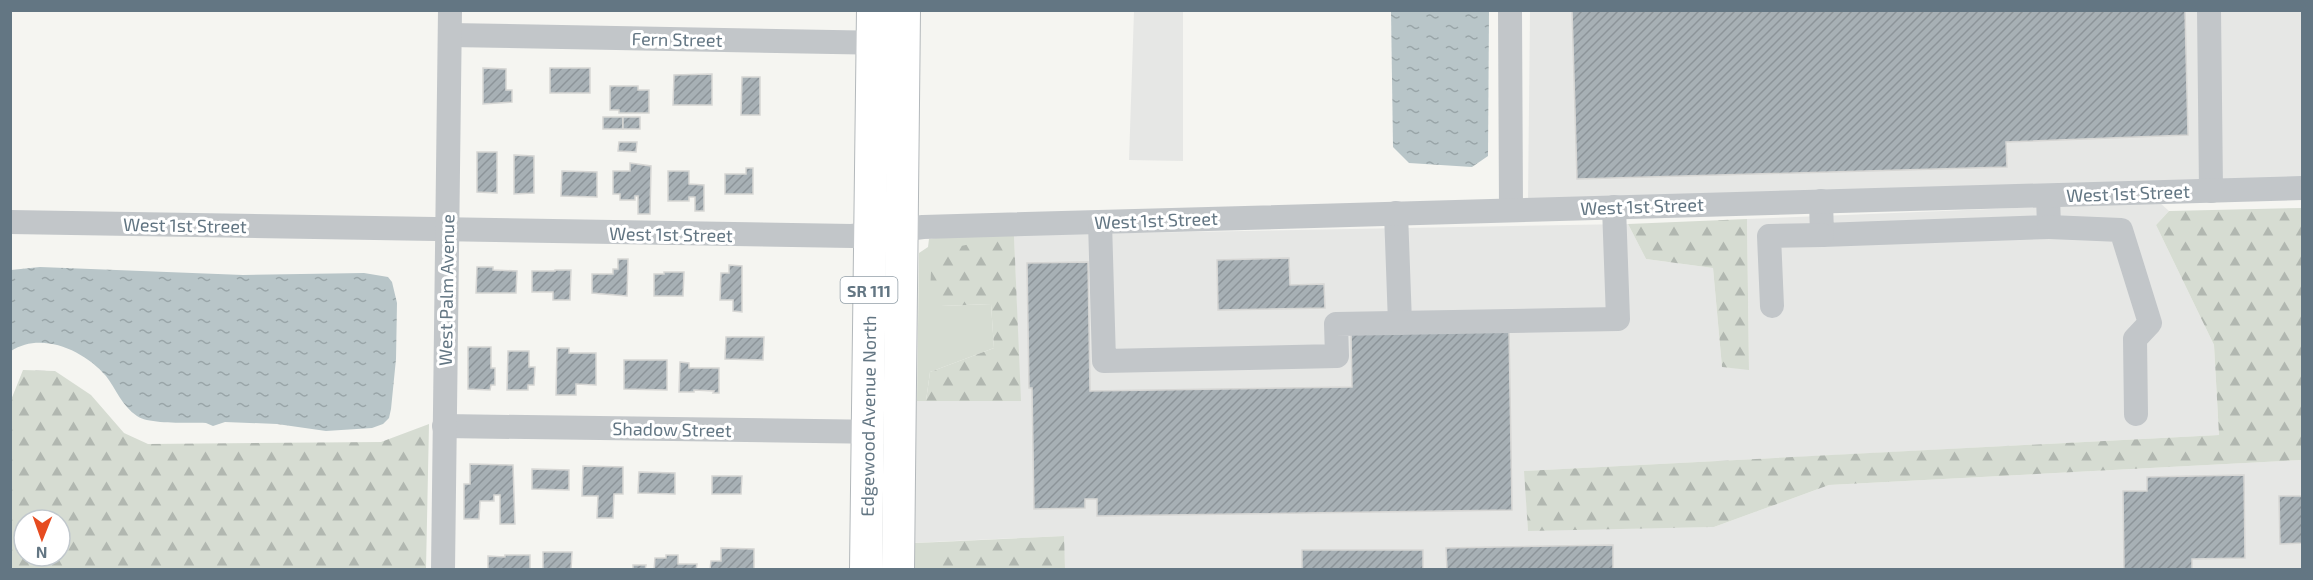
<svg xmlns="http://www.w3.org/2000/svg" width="2313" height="580" font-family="'Exo 2',sans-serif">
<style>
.built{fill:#e6e7e5}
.grass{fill:#d6dcd2}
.forest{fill:url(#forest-firs);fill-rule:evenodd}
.water{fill:url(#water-ripples)}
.building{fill:url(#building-hatch);stroke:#d6d6d4;stroke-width:1.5}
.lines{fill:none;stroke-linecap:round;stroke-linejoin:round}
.major-casing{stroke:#b3b8bb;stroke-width:34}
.minor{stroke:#c2c6c9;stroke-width:24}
.major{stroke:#fff;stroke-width:32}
.labels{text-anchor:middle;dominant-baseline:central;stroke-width:6;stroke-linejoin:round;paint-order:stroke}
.shield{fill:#fff;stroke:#929fa8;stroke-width:1.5}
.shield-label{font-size:16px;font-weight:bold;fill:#637683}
.street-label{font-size:18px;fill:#637683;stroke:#fff}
</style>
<defs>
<pattern id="forest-firs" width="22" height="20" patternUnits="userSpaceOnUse" patternTransform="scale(1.5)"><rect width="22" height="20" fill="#d6dcd2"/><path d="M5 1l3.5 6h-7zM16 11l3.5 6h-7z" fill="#b1b7b0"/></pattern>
<pattern id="water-ripples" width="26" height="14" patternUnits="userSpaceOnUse" patternTransform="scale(1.5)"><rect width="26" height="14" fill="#b8c5c8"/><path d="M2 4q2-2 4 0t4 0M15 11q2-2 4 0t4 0" fill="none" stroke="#99a5a8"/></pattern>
<pattern id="building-hatch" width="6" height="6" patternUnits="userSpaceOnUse" patternTransform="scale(1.5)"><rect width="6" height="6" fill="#a7b0b5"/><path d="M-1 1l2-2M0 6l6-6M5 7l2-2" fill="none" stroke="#8c9499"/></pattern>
</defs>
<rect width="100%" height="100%" fill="#f5f5f1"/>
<!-- built -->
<g class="built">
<polygon points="1134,11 1183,11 1183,161 1129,160"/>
<polygon points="1530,11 2302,11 2302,178 1528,201"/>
<polygon points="2159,202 2169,211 2156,225 2214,345 2219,435 1525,471 1528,530 1714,527 1829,485 2302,460 2302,569 1065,570 1063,536 911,543 913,401 1020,401 1014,235 1628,224 1646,259 1713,268 1722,367 1749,369 1747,219"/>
</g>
<!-- grass -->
<g class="grass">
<polygon points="956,235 1014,235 941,306 991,304 994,348 930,372 926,401 917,401 919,253 928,247 929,239"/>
<polygon points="939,542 939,569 914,570 914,543"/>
</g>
<!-- forest -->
<g class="forest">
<polygon points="2302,208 2302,460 1829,485 1714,527 1528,531 1524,471 2219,435 2214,345 2156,225 2169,211"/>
<polygon points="1747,219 1749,370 1722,367 1713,268 1646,259 1628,224"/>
<polygon points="1014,235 1021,401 926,401 930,372 994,348 991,304 941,306 930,292 932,252"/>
<path d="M23,370l32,1 36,24 33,38 24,11 233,-2 48,-18 -3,145h-415v-169zM24,520h36v36h-36z"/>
<polygon points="1064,536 1065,569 939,569 939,542"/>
</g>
<!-- water -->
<g class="water">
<polygon points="1391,11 1489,11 1488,156 1472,167 1409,163 1393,147"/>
<path d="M40,267l203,8 121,-2 24,4 4,5 5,21 -1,56 -5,50 -2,9 -6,6 -11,4 -46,3 -49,-7 -52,-2 -12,4 -7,-3c-16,-1 -56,2 -69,-7 -15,-10 -21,-27 -31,-40 -22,-26 -65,-45 -95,-25v-81z"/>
</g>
<!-- building -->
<g class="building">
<polygon points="1572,10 2185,10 2188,135 2006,142 2007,167 1577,179"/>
<polygon points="483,68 506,69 506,90 512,90 512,102 483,104"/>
<rect x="550" y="68" width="40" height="25"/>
<polygon points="712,74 712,105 673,105 674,75"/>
<polygon points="742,77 760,77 760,115 741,115"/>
<polygon points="610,86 638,86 638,90 649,90 649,113 619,113 619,110 610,110"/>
<rect x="603" y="117" width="20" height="12"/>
<rect x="623" y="117" width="17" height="12"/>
<polygon points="619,142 637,142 636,152 618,151"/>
<polygon points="477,152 497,152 497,193 477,192"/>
<polygon points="514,155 534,156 534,193 514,194"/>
<polygon points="630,163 651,166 650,214 638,214 638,196 635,196 635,200 620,200 620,194 613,194 613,171 630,171"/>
<polygon points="746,168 753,168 753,194 725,194 725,174 746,174"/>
<polygon points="562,171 597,172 597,197 561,196"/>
<polygon points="668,171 689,171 689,184 704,185 704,211 695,211 695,197 689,197 689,201 668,201"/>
<polygon points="1289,258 1290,285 1324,284 1325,308 1218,310 1217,260"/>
<polygon points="618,259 628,259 627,296 592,293 592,274 613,274 613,269 618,269"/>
<polygon points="1088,262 1090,391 1352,387 1351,332 1509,330 1512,510 1097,516 1097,499 1085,499 1085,508 1034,509 1032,388 1029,388 1027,263"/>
<polygon points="729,265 742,266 742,312 733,311 733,300 720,300 721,273 729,273"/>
<polygon points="477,267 493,267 493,270 517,271 516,293 476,293"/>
<polygon points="555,270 571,270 570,300 553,300 553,292 532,292 532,271 555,271"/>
<polygon points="664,272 684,272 683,296 654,296 654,274 664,274"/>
<polygon points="726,337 764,337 763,360 725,359"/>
<polygon points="468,347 491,347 491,368 495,368 495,385 491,385 490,390 468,389"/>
<polygon points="557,348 569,348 569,353 596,353 596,385 576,384 576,395 556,395"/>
<polygon points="508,351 529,351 529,367 535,367 534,385 528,385 528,390 507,390"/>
<polygon points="624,360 667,360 667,390 624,389"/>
<polygon points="680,362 689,363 689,368 719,368 719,393 713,393 714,391 694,390 694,392 679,392"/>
<polygon points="470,464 513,465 515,524 500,524 500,495 494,495 494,501 480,501 479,519 464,519 464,484 470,484"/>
<polygon points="583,466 623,467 623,494 614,494 613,518 597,518 598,496 582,496"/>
<polygon points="532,469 569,470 569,490 532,489"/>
<polygon points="639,472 675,473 675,494 638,493"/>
<polygon points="2244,475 2245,558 2192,559 2192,570 2124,570 2123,491 2147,491 2147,477"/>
<polygon points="712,476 742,476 741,494 712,494"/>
<polygon points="2279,496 2302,496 2302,543 2280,544"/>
<polygon points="1613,545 1613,570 1447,570 1446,548"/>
<polygon points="721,548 754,549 754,570 710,570 711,561 721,561"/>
<rect x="1302" y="550" width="121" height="20"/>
<polygon points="543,552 572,552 571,570 543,570"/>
<polygon points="505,555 530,555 530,570 488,570 488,556 505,557"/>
<polygon points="666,555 678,555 678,564 697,564 696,570 654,570 655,558 666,558"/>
<polygon points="633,565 646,565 645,570 633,570"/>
</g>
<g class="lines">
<!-- major casing -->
<g class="major-casing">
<g id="major">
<path id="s1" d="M866,570l7,-560"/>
<polyline points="898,570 904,10"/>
</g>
</g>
<!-- minor -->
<g class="minor">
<polyline points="1510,10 1511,210"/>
<polyline points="2209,10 2211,191"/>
<polyline points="450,35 889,43"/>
<polyline points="1821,201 1822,235 2049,227 2048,196"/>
<polyline points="1396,213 1400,323"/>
<polyline points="10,222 852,236 923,227 2302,188"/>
<polyline points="1100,222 1104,361 1337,356 1336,324 1618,319 1614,207"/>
<polyline points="2049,227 2121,230 2150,323 2135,339 2136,414"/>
<polyline points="1772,306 1769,236 1822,235"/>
<polyline points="444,426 885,432"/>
<polyline points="443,570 450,10"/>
</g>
<!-- major -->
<use href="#major" class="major"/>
</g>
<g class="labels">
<!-- shield labels -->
<rect class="shield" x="840.5" y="277" width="57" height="26" rx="4.5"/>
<g class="shield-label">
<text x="869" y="290">SR 111</text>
</g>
<!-- street labels -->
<g class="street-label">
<text transform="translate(677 39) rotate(1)">Fern Street</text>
<text transform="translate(2128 193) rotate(-2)">West 1st Street</text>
<text transform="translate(1642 206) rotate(-2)">West 1st Street</text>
<text transform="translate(1156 220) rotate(-2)">West 1st Street</text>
<text transform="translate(185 225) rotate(1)">West 1st Street</text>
<text transform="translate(671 234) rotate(1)">West 1st Street</text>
<text transform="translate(446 290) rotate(-89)">West Palm Avenue</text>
<text stroke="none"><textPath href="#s1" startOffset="154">Edgewood Avenue North</textPath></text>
<text transform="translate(672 429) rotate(1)">Shadow Street</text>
</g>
</g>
<!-- border -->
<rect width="2313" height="580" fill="none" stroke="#637683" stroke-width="24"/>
<!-- north arrow -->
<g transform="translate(42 538) rotate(181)"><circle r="28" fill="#ffffff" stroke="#c1c8cd" stroke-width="1.5"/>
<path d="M0-4.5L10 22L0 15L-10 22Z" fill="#e64b20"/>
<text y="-9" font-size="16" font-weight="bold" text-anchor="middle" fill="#637683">N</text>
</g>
</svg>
